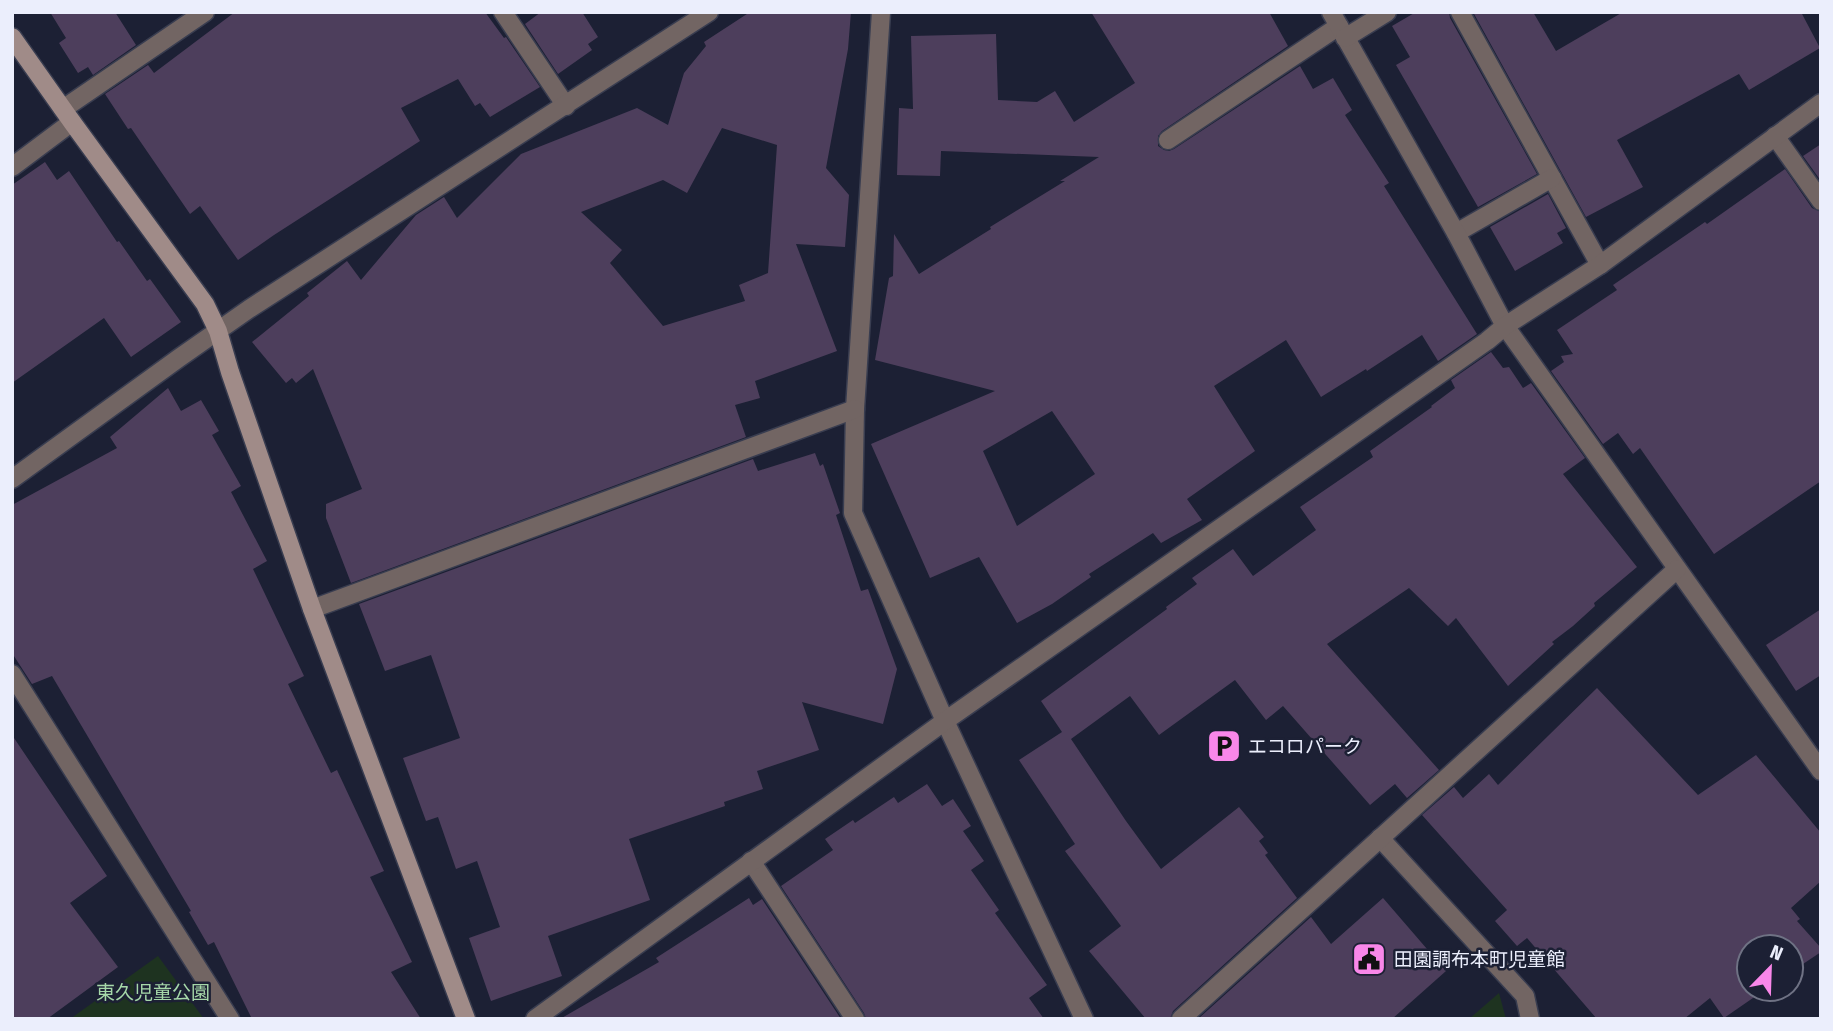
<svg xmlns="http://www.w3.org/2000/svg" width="1833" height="1031" font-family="'Fira Sans Condensed','Noto Sans JP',sans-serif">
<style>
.green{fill:#1e3320}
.building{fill:#4d3e5c;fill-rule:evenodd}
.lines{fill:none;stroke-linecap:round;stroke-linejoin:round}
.lane-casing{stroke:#393d50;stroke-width:21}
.street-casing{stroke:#393d50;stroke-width:21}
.secondary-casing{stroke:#393d50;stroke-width:21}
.lane{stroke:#726563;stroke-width:18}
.street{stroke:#726563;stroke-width:18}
.secondary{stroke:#a08b88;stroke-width:18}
.labels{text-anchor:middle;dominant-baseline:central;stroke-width:5;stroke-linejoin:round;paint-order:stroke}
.poi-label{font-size:19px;fill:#ebeefc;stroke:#1c2034;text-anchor:start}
.park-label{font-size:19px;fill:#a6d8a9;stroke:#1c2034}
</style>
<rect width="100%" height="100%" fill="#1c2034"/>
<!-- green -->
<g class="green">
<polygon points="158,956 204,1019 70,1019"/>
<polygon points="1499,993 1506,1019 1469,1019"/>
</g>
<!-- building -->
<g class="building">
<polygon points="50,12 115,12 136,45 93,75 88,67 78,73 59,43 66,38"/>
<polygon points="235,12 485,12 504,38 506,37 540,87 490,117 480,103 475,106 458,79 401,108 420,141 274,235 238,260 200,206 190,214 131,128 128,129 105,94 148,65 154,73"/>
<polygon points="541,12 582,12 598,37 588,44 592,50 558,74 525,24"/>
<path d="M750,12h101l-3,37 -22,119 23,27 -4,52 -49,-3 41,107 -82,30 5,17 -25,7 11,32 -395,146 -25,-65v-14l36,-15 -49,-120 -17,14 -4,-5 -6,5 -34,-41 57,-46 -2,-3 40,-32 14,19 55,-65 28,-18 13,21 64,-64 116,-46 31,17 16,-52 22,-27 -2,-4zM722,128l55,17 -9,128 -29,12 6,16 -82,25 -53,-63 12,-13 -41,-38 82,-32 24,13z"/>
<path d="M1091,12h178l19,34 -126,85 -4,5v10l6,4 5,1 5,-2 126,-83 13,23 20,-11 19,32 -7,5 44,68 -5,3 93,148 -39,27 -16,-26 -55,36 -1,-2 -45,28 -35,-57 -72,46 41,65 -68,48 15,21 -41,23 -8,-10 -64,41 2,3 -39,27 -35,19 -38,-66 -49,21 -59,-134 124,-53 -120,-31 14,-82 4,-2 1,-42 25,40 72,-45 -1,-2 75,-46h-5l39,-24 -158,-6 -1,25 -43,-1 2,-67 14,1 -2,-73 85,-2 2,66 39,2 18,-11 19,31 61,-39zM1052,411l43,63 -78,52 -34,-75z"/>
<polygon points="1416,12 1449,12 1450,18 1537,174 1478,207 1396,65 1410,57 1392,26"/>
<polygon points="1473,12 1533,12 1556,51 1623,12 1801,12 1820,48 1749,90 1739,74 1617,140 1643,187 1586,217"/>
<polygon points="1821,144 1821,181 1803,156"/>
<polygon points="45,162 57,180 69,171 117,242 119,241 147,281 150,279 181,322 131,357 104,318 12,383 12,185"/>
<polygon points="1785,169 1812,208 1821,212 1821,481 1714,554 1640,448 1633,454 1618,433 1603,444 1551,371 1564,362 1561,356 1573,354 1557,330 1617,290 1613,285 1705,222 1707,224"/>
<polygon points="1548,194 1566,228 1557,233 1563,243 1515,271 1490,227"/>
<polygon points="1491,352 1503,368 1509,367 1523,388 1531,383 1585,458 1563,474 1637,567 1594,603 1595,606 1573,626 1552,642 1554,644 1508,686 1456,618 1448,626 1409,588 1327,644 1439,770 1407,798 1395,784 1370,805 1283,706 1266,720 1235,680 1159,735 1130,696 1071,739 1126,821 1161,869 1239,807 1264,837 1259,841 1268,853 1265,855 1297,898 1173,1011 1170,1019 1146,1019 1089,951 1121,926 1065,851 1075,844 1019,760 1062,732 1041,701 1167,609 1166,607 1197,584 1192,578 1233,549 1253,576 1316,530 1300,507 1373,457 1370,451 1432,407 1431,406 1455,388 1451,380"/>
<polygon points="168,388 181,411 201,400 219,431 212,435 241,486 231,492 267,561 253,569 304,676 288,684 331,773 337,770 384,871 370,877 412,962 391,972 421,1019 252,1019 214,942 208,945 189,912 191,911 52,676 32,684 12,653 12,505 117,448 110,437"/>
<polygon points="815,453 820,466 823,464 840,513 836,515 861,591 868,589 897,669 883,724 802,702 819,750 757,771 763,789 724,802 725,806 629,839 650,900 548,936 562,976 491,1001 469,938 500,927 477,861 456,869 438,817 426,821 403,758 460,738 431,655 385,671 359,604 753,459 758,471"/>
<polygon points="1821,609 1821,675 1796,691 1766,645"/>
<polygon points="1597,688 1698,795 1756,755 1821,833 1821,881 1791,908 1800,919 1797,921 1821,948 1821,952 1791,972 1791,947 1749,947 1749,989 1766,989 1724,1018 1710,998 1684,1019 1597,1019 1527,938 1517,946 1495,921 1507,910 1422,815 1454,787 1463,798 1489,774 1498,785"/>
<polygon points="12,735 107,876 70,903 118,967 47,1019 12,1019"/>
<polygon points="927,784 942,806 953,799 971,826 963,831 984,861 971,870 999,910 995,913 1047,985 1029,998 1044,1019 866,1019 864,1013 781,886 833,850 825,839 853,820 855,823 894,797 898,803"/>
<polygon points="749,898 753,905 762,899 841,1019 560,1019 659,962 656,958"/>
<polygon points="1383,898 1446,971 1392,1019 1198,1019 1311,917 1331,944"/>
</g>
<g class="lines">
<!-- lane casing -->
<g class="lane-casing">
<g id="lane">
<polyline points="1460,12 1600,265"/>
<polyline points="63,109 205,12"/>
<polyline points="1168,140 1339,26"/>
<polyline points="12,167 72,122"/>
<polyline points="1456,233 1552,178"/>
<polyline points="1380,838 1525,996 1530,1019"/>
<polyline points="751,861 855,1019"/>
</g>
</g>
<!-- street casing -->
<g class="street-casing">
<g id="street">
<polyline points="503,12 566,106"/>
<polyline points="881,12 855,409 853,513 945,721 1084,1019"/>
<polyline points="1331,12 1456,233 1505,326 1821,771"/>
<polyline points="1345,38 1387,12"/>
<polyline points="1775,136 1821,201"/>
<polyline points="12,479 179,358 249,309 709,12"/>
<polyline points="312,609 855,409"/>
<polyline points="12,674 230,1019"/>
<polyline points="535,1019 945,721 1487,341 1505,326 1600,265 1821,103"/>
<polyline points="1181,1019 1677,569"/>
</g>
</g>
<!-- secondary casing -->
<g class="secondary-casing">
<polyline id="secondary" points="12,37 72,122 205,304 218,331 230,372 312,609 466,1019"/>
</g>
<!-- lane -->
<use href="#lane" class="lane"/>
<!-- street -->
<use href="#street" class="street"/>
<!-- secondary -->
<use href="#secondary" class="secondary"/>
</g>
<!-- icons -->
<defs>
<g id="parking-square" transform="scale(1.75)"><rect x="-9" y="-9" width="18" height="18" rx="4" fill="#f987e9" stroke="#1c2034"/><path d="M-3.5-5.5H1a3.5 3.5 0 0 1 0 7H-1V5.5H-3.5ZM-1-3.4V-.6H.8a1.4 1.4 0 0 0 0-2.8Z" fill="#111"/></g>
<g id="civic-square" transform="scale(1.75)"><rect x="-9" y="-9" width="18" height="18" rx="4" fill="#f987e9" stroke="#1c2034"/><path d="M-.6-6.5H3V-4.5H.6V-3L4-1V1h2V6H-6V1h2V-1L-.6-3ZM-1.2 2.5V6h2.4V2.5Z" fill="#111"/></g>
</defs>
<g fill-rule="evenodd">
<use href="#parking-square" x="1224" y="746"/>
<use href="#civic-square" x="1369" y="959"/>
</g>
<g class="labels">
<!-- poi labels -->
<g class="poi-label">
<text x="1248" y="746">エコロパーク</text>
<text x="1394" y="959">田園調布本町児童館</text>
</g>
<!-- park labels -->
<g class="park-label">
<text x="153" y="992">東久児童公園</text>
</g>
</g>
<!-- border -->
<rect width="1833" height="1031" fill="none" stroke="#ebeefc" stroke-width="28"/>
<!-- north arrow -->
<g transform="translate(1770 968) rotate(23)"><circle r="33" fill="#1c2034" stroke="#6f7284" stroke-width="2"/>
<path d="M0-5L12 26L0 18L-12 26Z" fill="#f987e9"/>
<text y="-10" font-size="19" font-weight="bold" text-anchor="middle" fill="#ebeefc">N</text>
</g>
</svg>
